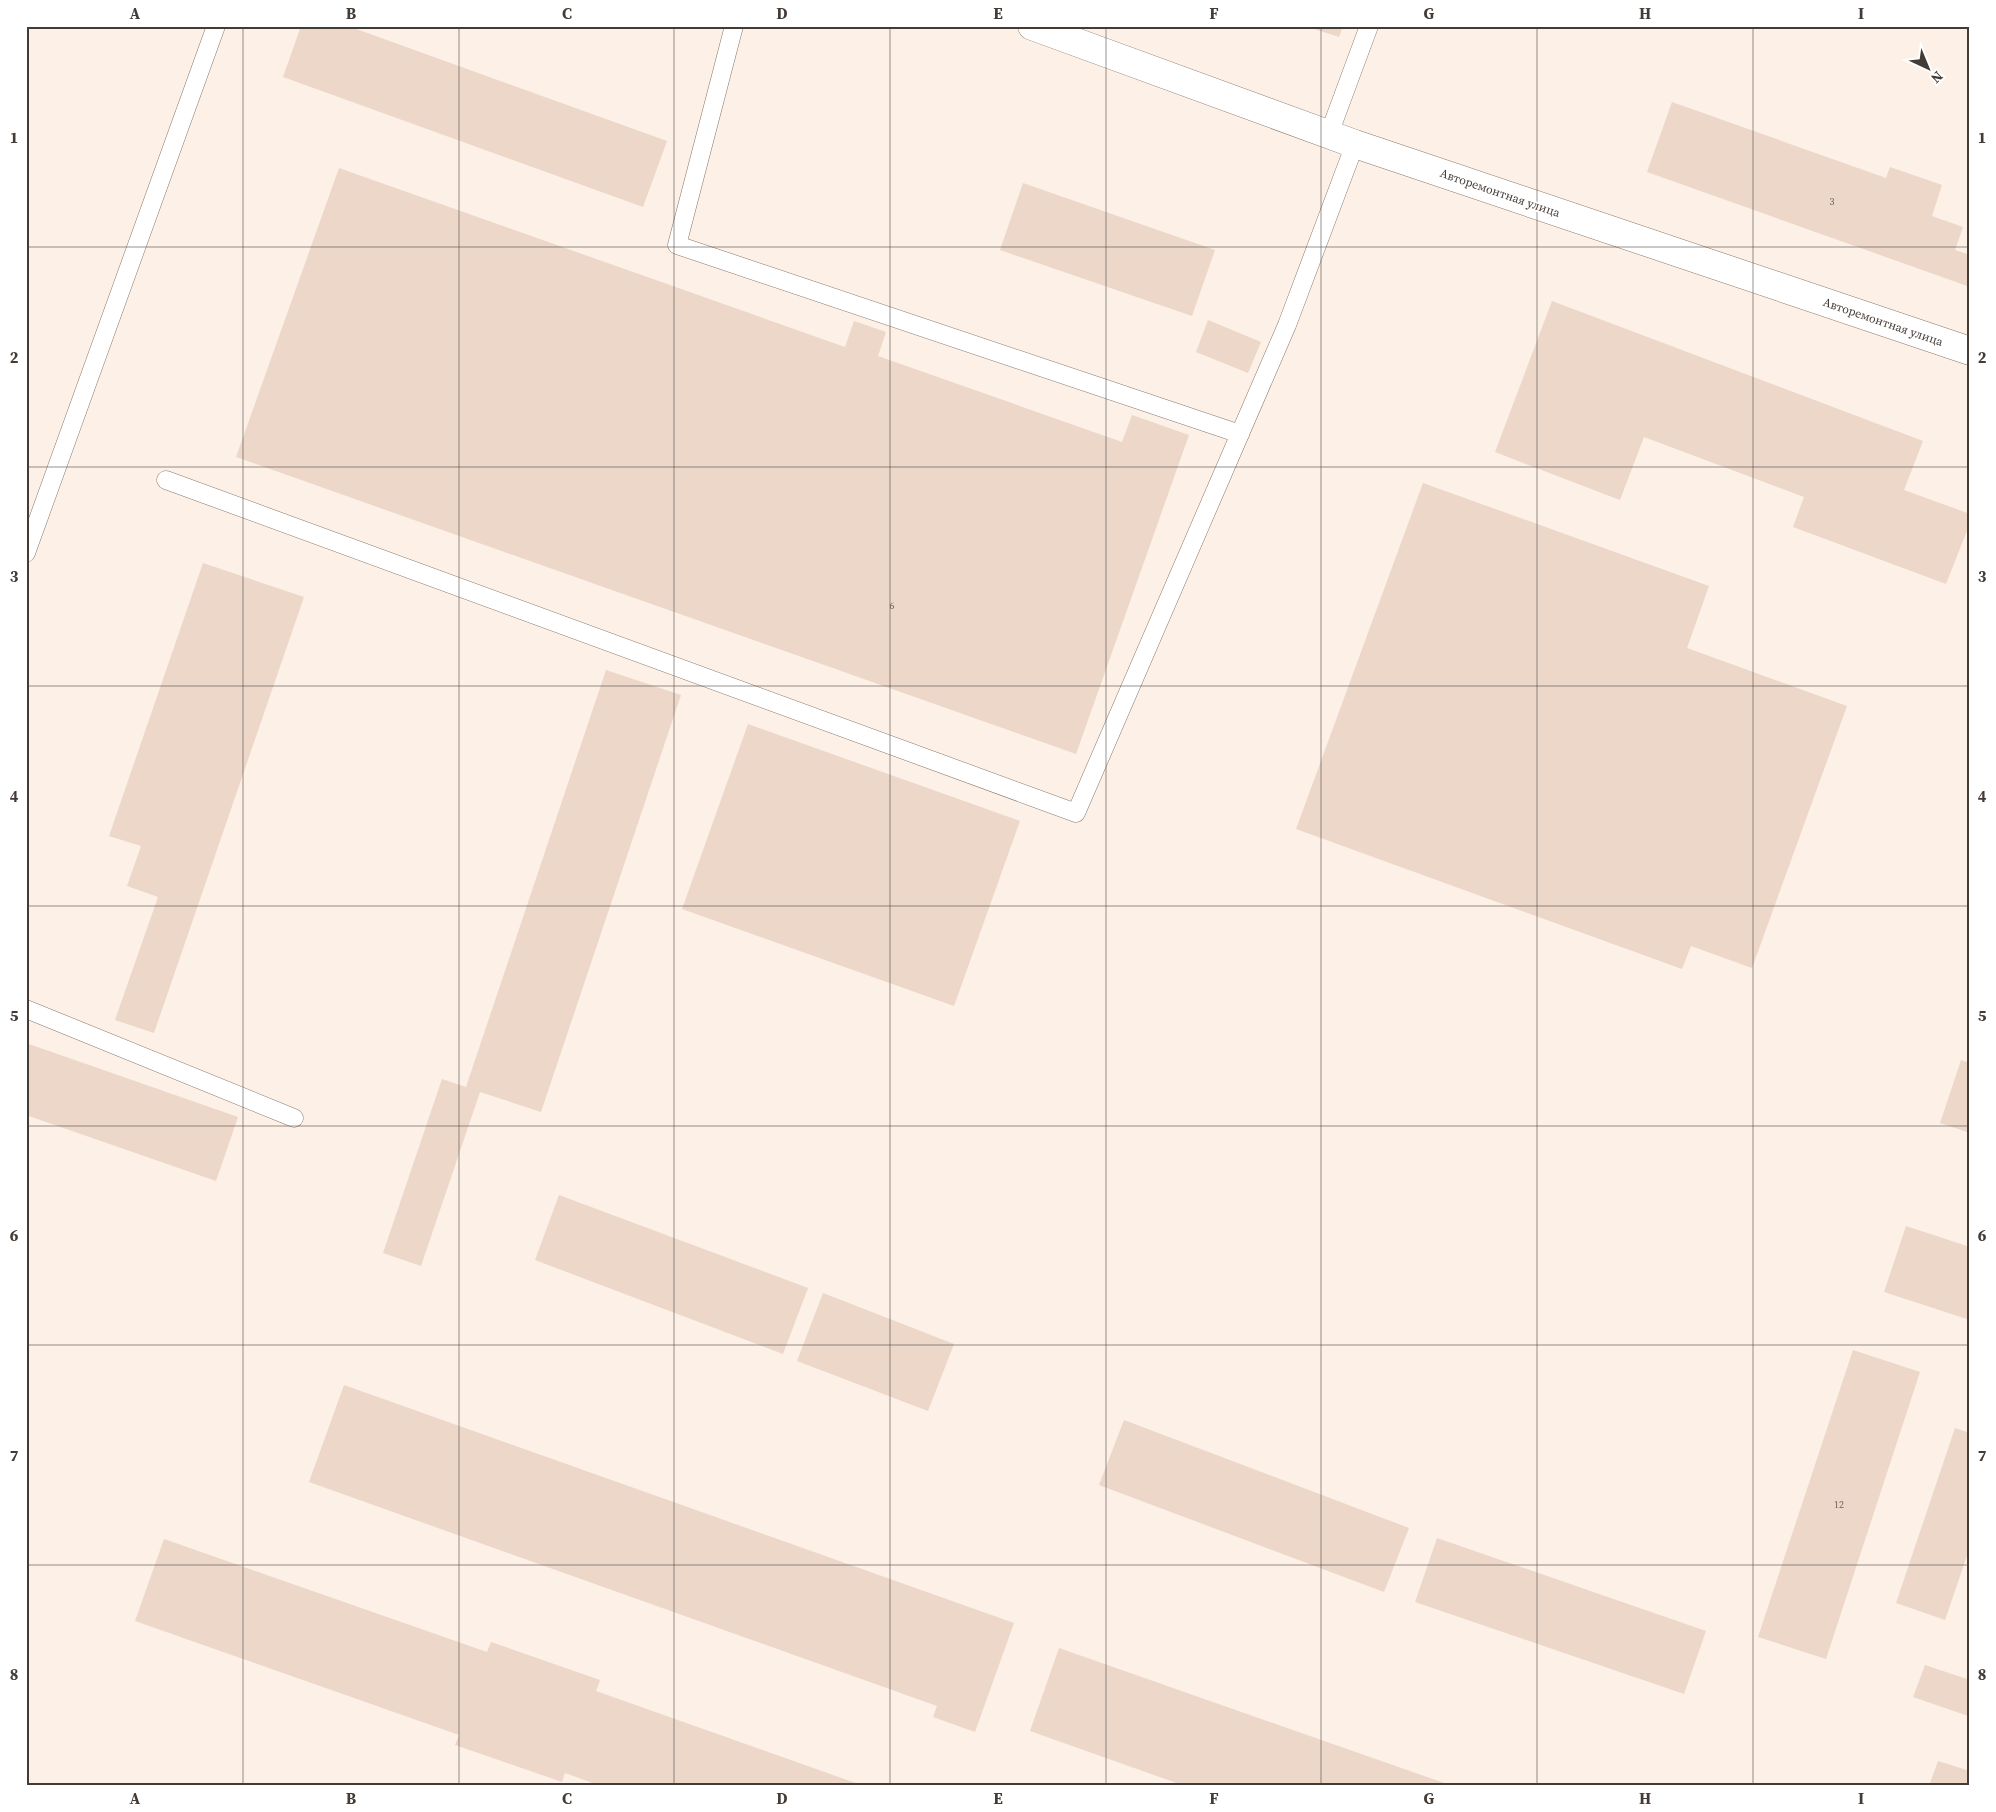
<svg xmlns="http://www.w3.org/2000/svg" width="1996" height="1812" font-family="'Source Serif 4',serif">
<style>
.building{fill:#ecd7c9}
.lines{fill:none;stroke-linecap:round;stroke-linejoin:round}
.lane-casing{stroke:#8b796c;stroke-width:19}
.secondary-casing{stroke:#8b796c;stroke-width:29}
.lane{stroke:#fff;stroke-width:18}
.secondary{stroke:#fff;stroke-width:28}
.grid{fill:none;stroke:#433b36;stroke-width:1;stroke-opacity:0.55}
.labels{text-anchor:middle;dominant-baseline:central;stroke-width:4;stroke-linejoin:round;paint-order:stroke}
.number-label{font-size:10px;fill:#6d625b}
.street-label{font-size:12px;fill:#433b36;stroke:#fff}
.neatline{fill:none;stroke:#433b36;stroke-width:2}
.grid-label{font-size:16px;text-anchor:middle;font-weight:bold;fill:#433b36}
</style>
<rect width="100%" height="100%" fill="#fcf0e7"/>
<!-- building -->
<g class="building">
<polygon points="301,26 348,26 667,141 643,207 283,77"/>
<polygon points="1305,26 1343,26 1339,37"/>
<polygon points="1672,102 1886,178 1890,167 1942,185 1932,216 1963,227 1955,250 1970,255 1970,287 1647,172"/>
<polygon points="339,168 845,347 854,321 886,332 878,356 1122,442 1132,415 1189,435 1076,754 236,457"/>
<polygon points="1023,183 1215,250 1192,316 1000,250"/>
<polygon points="1552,301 1923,441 1904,490 1970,514 1970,523 1946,584 1793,527 1804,497 1644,437 1620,500 1495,452"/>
<polygon points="1208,320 1261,342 1248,373 1196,352"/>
<polygon points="1423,483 1709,586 1687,648 1847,706 1752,968 1691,946 1682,969 1296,829"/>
<polygon points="203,563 304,597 154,1033 115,1020 158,897 127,886 141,846 109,836"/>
<polygon points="606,670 681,695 541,1112 480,1092 421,1266 383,1253 442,1079 466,1087"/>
<polygon points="748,724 1020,821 954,1006 682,909"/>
<polygon points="26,1043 238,1117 216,1181 26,1115"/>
<polygon points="1961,1060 1970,1063 1970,1133 1940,1123"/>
<polygon points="559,1195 808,1288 783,1354 535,1260"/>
<polygon points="1906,1226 1970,1247 1970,1320 1884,1292"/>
<polygon points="823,1293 954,1344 928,1411 797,1361"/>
<polygon points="1853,1350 1920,1372 1826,1659 1758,1637"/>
<polygon points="344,1385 1014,1623 975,1732 933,1717 937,1706 309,1482"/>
<polygon points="1124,1420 1409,1528 1384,1592 1099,1485"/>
<polygon points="1955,1428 1970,1433 1970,1547 1945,1620 1896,1603"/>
<polygon points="1437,1538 1706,1631 1684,1694 1415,1602"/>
<polygon points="164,1539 487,1652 491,1642 600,1680 596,1691 864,1786 601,1786 565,1773 562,1782 455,1745 459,1735 135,1621"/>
<polygon points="1059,1648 1450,1785 1450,1786 1185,1786 1030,1731"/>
<polygon points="1925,1665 1970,1680 1970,1711 1968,1716 1913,1697"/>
<polygon points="1938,1761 1970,1771 1970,1786 1929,1786"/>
</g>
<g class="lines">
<!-- lane casing -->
<g class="lane-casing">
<g id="lane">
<polyline points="734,26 677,245 1240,434"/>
<polyline points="1329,134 1369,26"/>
<polyline points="166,480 1076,813 1287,325 1355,144"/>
<polyline points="26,553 216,26"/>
<polyline points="26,1009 294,1118"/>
</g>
</g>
<!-- secondary casing -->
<g class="secondary-casing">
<polyline id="secondary" points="1032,26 1355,144 1970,351"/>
</g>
<!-- lane -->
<use href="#lane" class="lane"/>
<!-- secondary -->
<use href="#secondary" class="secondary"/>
</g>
<!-- grid -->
<path class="grid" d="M243,26v1760M459,26v1760M674,26v1760M890,26v1760M1106,26v1760M1321,26v1760M1537,26v1760M1753,26v1760M26,247h1944M26,467h1944M26,686h1944M26,906h1944M26,1126h1944M26,1345h1944M26,1565h1944"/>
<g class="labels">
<!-- number labels -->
<g class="number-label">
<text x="1832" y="201">3</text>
<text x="892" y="605">6</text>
<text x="1839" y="1504">12</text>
</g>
<!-- street labels -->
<g class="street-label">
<text transform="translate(1500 193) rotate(19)">Авторемонтная улица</text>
<text transform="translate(1883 322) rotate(19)">Авторемонтная улица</text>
</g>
</g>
<!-- border -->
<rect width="1996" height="1812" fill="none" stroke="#ffffff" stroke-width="55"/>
<!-- north arrow -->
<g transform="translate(1928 68) rotate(136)" stroke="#ffffff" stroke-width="4" paint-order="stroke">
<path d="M0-4L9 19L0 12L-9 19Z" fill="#433b36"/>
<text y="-8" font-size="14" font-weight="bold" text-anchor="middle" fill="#433b36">N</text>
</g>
<rect x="28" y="28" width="1940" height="1756" class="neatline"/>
<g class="grid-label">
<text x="135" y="19">A</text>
<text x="351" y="19">B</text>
<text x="567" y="19">C</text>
<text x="782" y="19">D</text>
<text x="998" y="19">E</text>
<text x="1214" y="19">F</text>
<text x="1429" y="19">G</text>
<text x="1645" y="19">H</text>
<text x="1861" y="19">I</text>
<text x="14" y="143">1</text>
<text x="1982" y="143">1</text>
<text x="14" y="363">2</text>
<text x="1982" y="363">2</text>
<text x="14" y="582">3</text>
<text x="1982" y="582">3</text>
<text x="14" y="802">4</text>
<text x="1982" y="802">4</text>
<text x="14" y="1021">5</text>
<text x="1982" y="1021">5</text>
<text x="14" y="1241">6</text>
<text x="1982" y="1241">6</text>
<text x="14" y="1461">7</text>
<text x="1982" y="1461">7</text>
<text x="14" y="1680">8</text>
<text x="1982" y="1680">8</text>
<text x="135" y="1804">A</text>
<text x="351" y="1804">B</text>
<text x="567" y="1804">C</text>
<text x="782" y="1804">D</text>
<text x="998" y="1804">E</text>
<text x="1214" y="1804">F</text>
<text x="1429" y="1804">G</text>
<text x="1645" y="1804">H</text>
<text x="1861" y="1804">I</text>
</g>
</svg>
